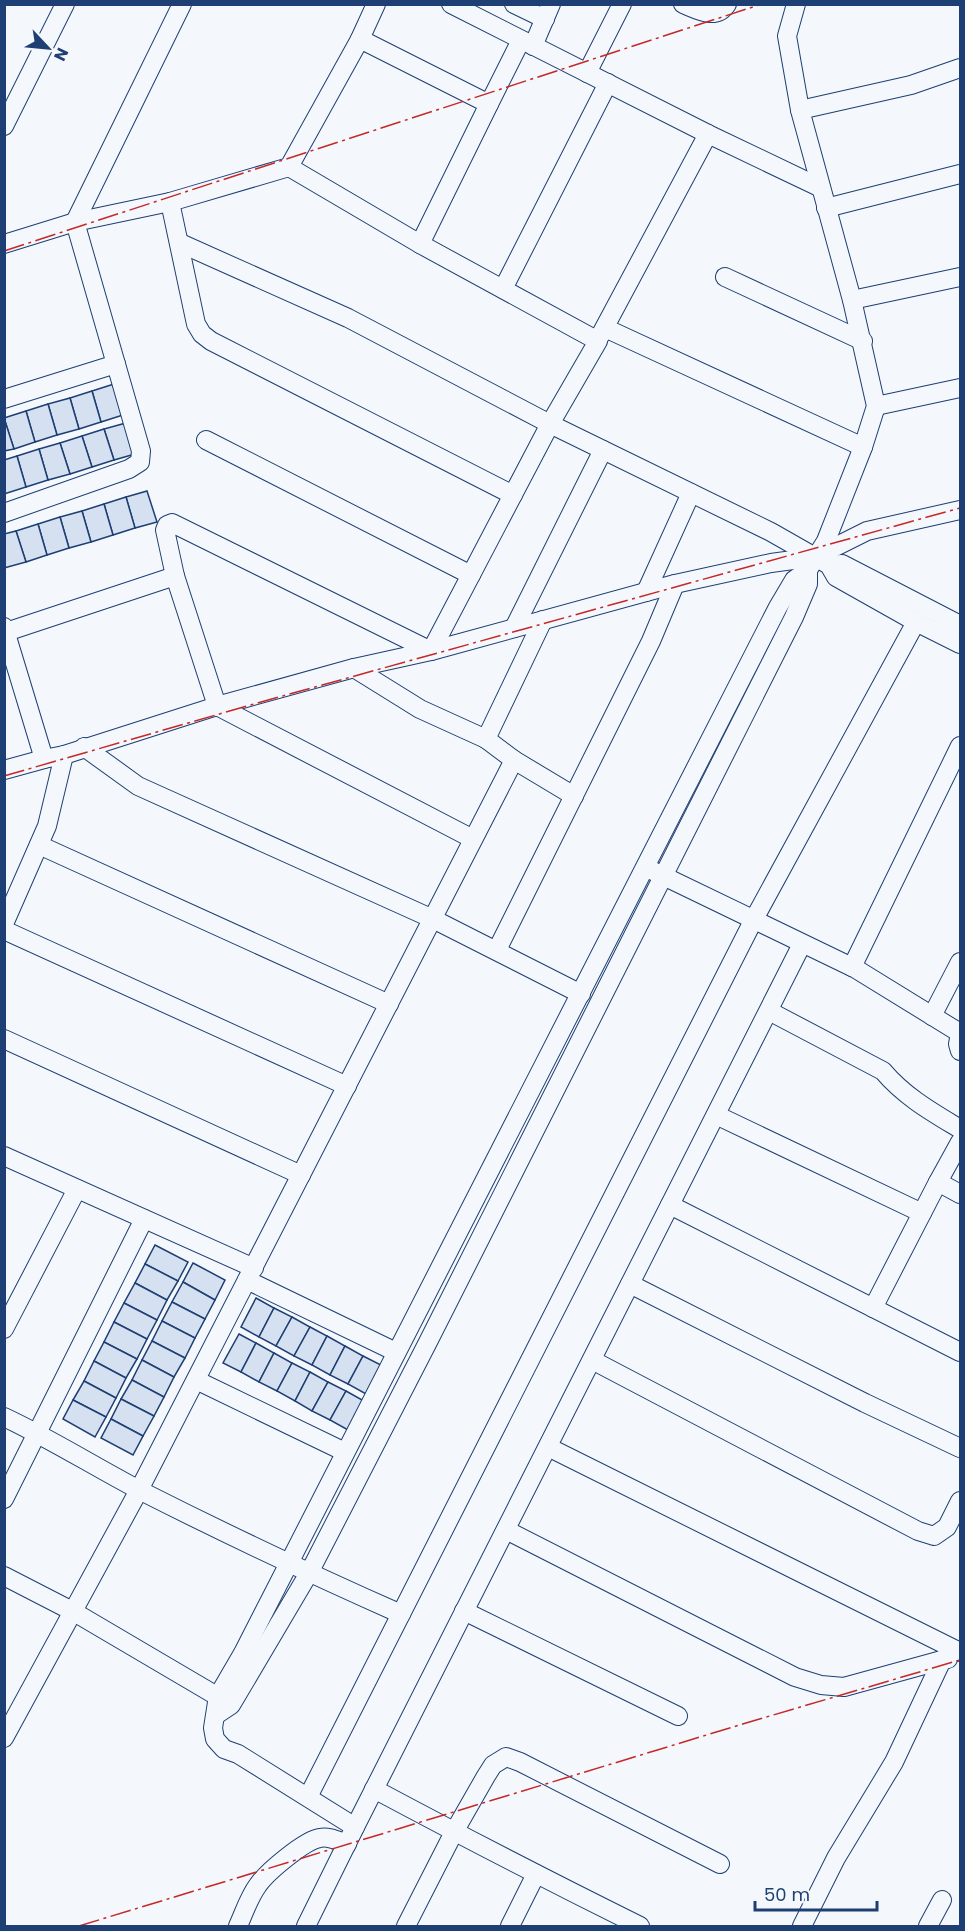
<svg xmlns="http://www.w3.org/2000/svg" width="965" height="1931" font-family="Poppins,sans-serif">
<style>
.building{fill:#d5e0f0;stroke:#1d3f73;stroke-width:1.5}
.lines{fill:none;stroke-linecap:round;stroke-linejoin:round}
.minor-casing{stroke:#1d3f73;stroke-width:20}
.minor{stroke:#f4f7fb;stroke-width:18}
.power{stroke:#c62828;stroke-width:1.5;stroke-dasharray:21 4.5 3 4.5;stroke-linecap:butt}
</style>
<rect width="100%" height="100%" fill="#f4f7fb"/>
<!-- building -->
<g class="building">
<polygon points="114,384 123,415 101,422 92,391"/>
<polygon points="92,391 101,422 79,429 70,398"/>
<polygon points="70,398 79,429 57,435 48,404"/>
<polygon points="48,404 57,435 35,442 26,411"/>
<polygon points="26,411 35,442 14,449 4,418"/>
<polygon points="4,418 14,449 4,451"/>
<polygon points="126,423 135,454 114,460 104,429"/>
<polygon points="104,429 114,460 92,467 82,436"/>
<polygon points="82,436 92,467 70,474 60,443"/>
<polygon points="60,443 70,474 48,480 39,449"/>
<polygon points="39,449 48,480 26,487 17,456"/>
<polygon points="17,456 26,487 4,494 4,460"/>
<polygon points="147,491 157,522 135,528 126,497"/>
<polygon points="126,497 135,528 113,535 104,504"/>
<polygon points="104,504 113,535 91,542 82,511"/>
<polygon points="82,511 91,542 69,548 60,517"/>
<polygon points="60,517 69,548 47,555 38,524"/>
<polygon points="38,524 47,555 26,562 16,531"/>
<polygon points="16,531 26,562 4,568 4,534"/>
<polygon points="155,1245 188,1262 178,1281 145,1264"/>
<polygon points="193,1263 225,1280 215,1300 183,1282"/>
<polygon points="145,1264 178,1281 167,1300 135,1283"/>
<polygon points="183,1282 215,1300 205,1319 172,1302"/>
<polygon points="135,1283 167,1300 157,1320 124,1303"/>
<polygon points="256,1298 274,1308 259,1337 241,1327"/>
<polygon points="172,1302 205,1319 195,1338 162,1321"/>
<polygon points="124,1303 157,1320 147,1339 114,1322"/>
<polygon points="274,1308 292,1317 276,1346 259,1337"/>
<polygon points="292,1317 310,1327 294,1356 276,1346"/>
<polygon points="162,1321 195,1338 185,1358 152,1341"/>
<polygon points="114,1322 147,1339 137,1359 104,1342"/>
<polygon points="310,1327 327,1336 312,1365 294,1356"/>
<polygon points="239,1334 256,1343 241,1372 223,1363"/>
<polygon points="327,1336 345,1346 330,1375 312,1365"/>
<polygon points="152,1341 185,1358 174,1377 142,1360"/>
<polygon points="104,1342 137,1359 126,1378 94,1361"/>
<polygon points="256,1343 274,1353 259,1382 241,1372"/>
<polygon points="345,1346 363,1356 348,1384 330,1375"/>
<polygon points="274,1353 292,1363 277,1391 259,1382"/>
<polygon points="363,1356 381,1365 366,1394 348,1384"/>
<polygon points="142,1360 174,1377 164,1397 132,1380"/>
<polygon points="94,1361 126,1378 116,1398 84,1381"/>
<polygon points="292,1363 310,1372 295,1401 277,1391"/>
<polygon points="310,1372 328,1382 312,1411 295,1401"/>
<polygon points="132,1380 164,1397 154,1416 121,1399"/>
<polygon points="84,1381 116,1398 106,1417 73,1400"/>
<polygon points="328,1382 346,1391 330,1420 312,1411"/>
<polygon points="346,1391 364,1401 348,1430 330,1420"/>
<polygon points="121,1399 154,1416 143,1436 111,1419"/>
<polygon points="73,1400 106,1417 95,1437 63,1419"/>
<polygon points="111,1419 143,1436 133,1455 101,1438"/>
</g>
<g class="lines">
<!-- minor casing -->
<g class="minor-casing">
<g id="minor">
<polyline points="451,4 708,134 821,188"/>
<polyline points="514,4 545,19"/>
<path d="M683,4c15,6 33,17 44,0"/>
<polyline points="360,39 376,4"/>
<polyline points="533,46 551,4"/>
<polyline points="587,73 622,4"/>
<polyline points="489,104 521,40"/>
<polyline points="800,110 911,85 960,68"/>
<polyline points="4,126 65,4"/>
<polyline points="170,202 196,324 202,334 211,341 513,495"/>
<polyline points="826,208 960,174"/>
<polyline points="180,243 348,318 550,424 771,532 829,565 836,577 916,622 960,644"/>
<polyline points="4,244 75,222 170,202 289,167 360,39 489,104 420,244 289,167"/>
<polyline points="725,277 863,341"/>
<polyline points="503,289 608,83"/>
<polyline points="852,300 960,277"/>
<polyline points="605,328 863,447"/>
<polyline points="600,336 708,134"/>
<polyline points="4,399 116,364"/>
<polyline points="876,406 960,388"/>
<polyline points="206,440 471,575"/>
<polyline points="4,513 129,469 140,462 141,451 75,222 182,4"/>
<polyline points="829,565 842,564 960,625"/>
<polyline points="175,576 165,530 167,525 172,523 431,651 550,424 598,341 420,244"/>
<polyline points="646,592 691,493"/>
<polyline points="4,627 44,759 4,770"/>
<polyline points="514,628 603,450"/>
<polyline points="6,632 175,576 217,706 473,839"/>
<polyline points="354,668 420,709 486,739"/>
<polyline points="84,747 138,786 433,919 581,994"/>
<polyline points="44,759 64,755 217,706 354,668 431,651 675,584 771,563 815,557 867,531 960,510"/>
<polyline points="514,760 574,796"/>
<polyline points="39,845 389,1004"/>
<polyline points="653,871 856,969 960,1033 960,1031"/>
<polyline points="4,924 47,826 64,755"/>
<polyline points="4,930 347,1086"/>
<polyline points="497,950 651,641 675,584"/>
<polyline points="852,967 960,746"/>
<path d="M769,1011l114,60c22,26 49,41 77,58"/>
<polyline points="932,1016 960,962"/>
<polyline points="960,1033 958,1044 960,1051"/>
<polyline points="4,1039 301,1175"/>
<polyline points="716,1115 922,1213"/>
<polyline points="4,1156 254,1268"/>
<polyline points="938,1182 960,1142"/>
<polyline points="670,1205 960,1352"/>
<polyline points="247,1280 396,1352"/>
<polyline points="630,1284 865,1403 960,1448"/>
<polyline points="873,1308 938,1182 960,1194"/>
<polyline points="4,1329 77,1189"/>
<polyline points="592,1360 918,1531 934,1536 947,1527 960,1501"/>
<polyline points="196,1380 345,1452"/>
<path d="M4,1417c47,22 91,50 137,74 85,43 172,84 260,123"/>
<polyline points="548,1447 960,1652"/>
<polyline points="4,1499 144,1219"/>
<polyline points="506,1530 795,1677 821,1685 844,1687 942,1660"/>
<polyline points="4,1576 74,1612 227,1702"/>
<polyline points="464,1611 678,1716"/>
<polyline points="216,1715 231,1705 309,1573 428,1342 794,617 808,584 808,570"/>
<polyline points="4,1738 139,1490 514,760 486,739 543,620"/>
<path d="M374,1789c88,47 177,93 266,137"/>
<polyline points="308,1797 753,921 916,622"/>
<polyline points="355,1827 802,944"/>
<path d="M238,1926c6,-13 11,-29 20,-41 9,-13 47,-45 62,-47 9,-2 18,3 27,6"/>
<polyline points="306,1926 355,1827 238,1754 224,1749 215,1739 213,1728 218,1696 243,1653 778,607 794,580 808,570 826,541 863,447 876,406 852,300 800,110 787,36 796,4"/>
<polyline points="406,1926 454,1832 486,1776 493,1765 506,1757 520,1762 720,1864"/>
<polyline points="510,1926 536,1874"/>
<polyline points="802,1926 836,1858 894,1762 942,1660 948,1659"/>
<polyline points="928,1926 942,1900"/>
</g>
</g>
<!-- minor -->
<use href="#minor" class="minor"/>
<!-- power -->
<g class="power">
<polyline points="4,251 762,4"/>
<polyline points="4,776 261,702 960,508"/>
<polyline points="79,1926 746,1723 960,1660"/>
</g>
</g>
<!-- border -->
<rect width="965" height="1931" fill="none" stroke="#1d3f73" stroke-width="12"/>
<!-- north arrow -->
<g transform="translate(48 48) rotate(116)" stroke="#f4f7fb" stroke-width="4.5" paint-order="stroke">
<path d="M0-4.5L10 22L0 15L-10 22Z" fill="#1d3f73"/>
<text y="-9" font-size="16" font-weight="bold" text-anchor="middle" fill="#1d3f73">N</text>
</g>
<!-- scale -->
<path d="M755 1901v9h122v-9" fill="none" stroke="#1d3f73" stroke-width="3"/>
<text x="764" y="1901" font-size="18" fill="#1d3f73" stroke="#f4f7fb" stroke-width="4.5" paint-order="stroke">50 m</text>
</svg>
